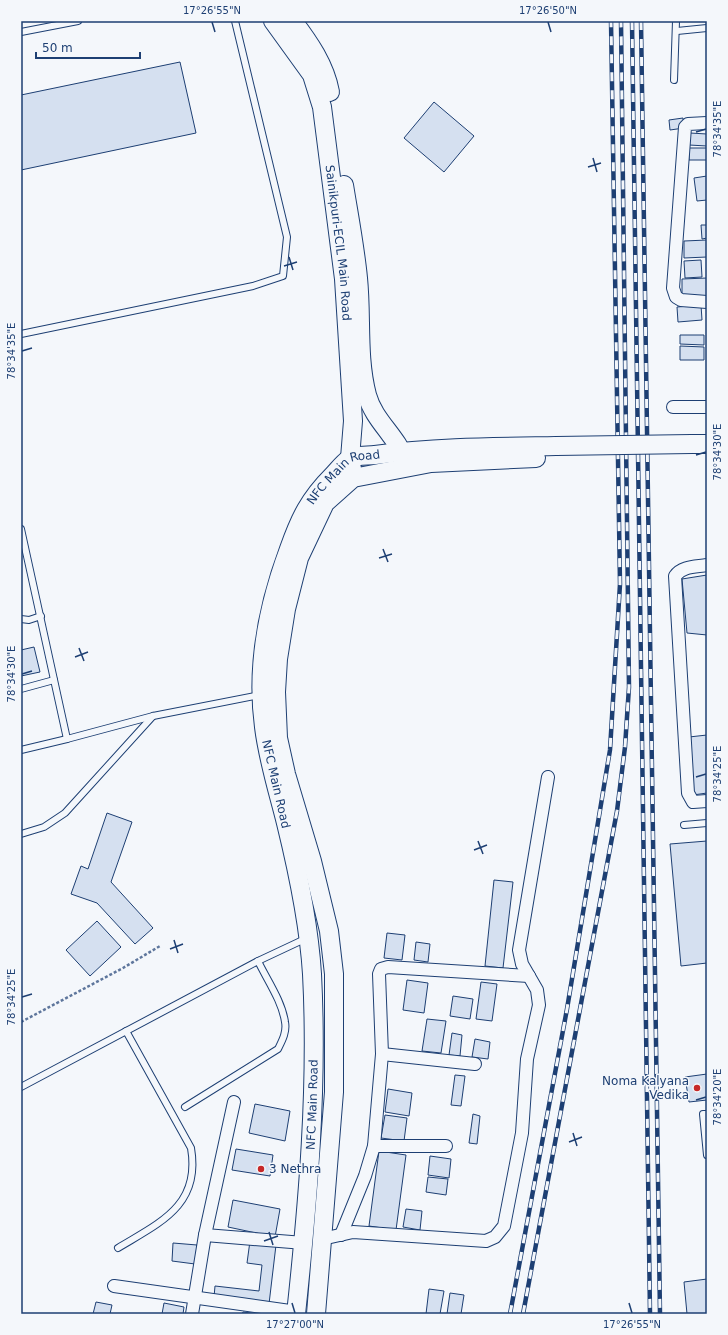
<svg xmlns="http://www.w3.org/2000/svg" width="728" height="1335" font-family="'DejaVu Sans',sans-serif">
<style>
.building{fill:#d5e0f0;stroke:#1d3f73}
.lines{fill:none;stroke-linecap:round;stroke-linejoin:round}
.service-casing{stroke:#1d3f73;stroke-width:8}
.minor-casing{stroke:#1d3f73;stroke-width:14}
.secondary-casing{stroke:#1d3f73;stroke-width:20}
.path{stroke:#5e769c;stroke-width:2.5;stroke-dasharray:3 2;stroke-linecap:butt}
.service{stroke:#f4f7fb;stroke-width:6}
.minor{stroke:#f4f7fb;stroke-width:12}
.secondary{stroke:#f4f7fb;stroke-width:18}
.rail-casing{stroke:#1d3f73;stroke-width:4.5}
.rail{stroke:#f4f7fb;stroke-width:3;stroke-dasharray:9;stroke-linecap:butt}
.secondary-bridge-casing{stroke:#1d3f73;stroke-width:20;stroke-linecap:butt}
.secondary-bridge{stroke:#f4f7fb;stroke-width:18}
.ticks{fill:none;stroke:#1d3f73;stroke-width:1.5}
.poi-dot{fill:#c62828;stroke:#f4f7fb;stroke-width:1.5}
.labels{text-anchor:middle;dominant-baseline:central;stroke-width:3;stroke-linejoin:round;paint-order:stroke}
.street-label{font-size:12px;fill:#1d3f73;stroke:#f4f7fb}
.poi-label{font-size:12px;fill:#1d3f73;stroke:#f4f7fb;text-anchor:end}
.neatline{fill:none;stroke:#1d3f73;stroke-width:1.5}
.ticks-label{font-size:10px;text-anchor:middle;fill:#1d3f73}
</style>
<rect width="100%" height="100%" fill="#f4f7fb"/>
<!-- building -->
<g class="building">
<polygon points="180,62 196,133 21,170 21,95"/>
<polygon points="434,102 474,136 444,172 404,138"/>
<polygon points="683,118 684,128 670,130 669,120"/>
<polygon points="690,133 707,134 707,146 689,145"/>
<rect x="689" y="148" width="18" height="12"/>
<polygon points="707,176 707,200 697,201 694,178"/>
<polygon points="701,225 707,225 707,238 702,239"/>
<polygon points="707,240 707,257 684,258 684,241"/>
<polygon points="701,260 702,277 685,278 684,261"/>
<polygon points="707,278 707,297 682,299 682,279"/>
<polygon points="701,305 702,320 678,322 677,307"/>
<polygon points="680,335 704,335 704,345 680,344"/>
<polygon points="680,346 704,347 704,360 680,360"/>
<polygon points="707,575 707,635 687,633 682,579"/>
<polygon points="34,647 40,672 21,676 21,650"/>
<polygon points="707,735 707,793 693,795 689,737"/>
<polygon points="107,813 132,822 111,882 153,928 135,944 97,903 71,894 81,866 88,869"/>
<polygon points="707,841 707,963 681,966 670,844"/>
<polygon points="494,880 513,882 503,968 485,966"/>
<polygon points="97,921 121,947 90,976 66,950"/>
<polygon points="387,933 405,935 402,960 384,958"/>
<polygon points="416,942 430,944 428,962 414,960"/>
<polygon points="407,980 428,983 424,1013 403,1010"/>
<polygon points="481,982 497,984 492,1021 476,1019"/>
<polygon points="453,996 473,999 470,1019 450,1016"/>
<polygon points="427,1019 446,1021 441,1053 422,1051"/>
<polygon points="452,1033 462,1035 460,1056 449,1055"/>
<polygon points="475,1039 490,1042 488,1059 472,1057"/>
<polygon points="707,1074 707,1100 689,1102 685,1077"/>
<polygon points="455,1075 465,1076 461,1106 451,1105"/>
<polygon points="388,1089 412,1093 409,1116 385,1112"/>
<polygon points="255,1104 290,1111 285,1141 249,1133"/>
<polygon points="473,1114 480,1116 477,1144 469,1143"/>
<polygon points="385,1115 407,1118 404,1141 381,1138"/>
<polygon points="236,1149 273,1155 270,1176 232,1170"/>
<polygon points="379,1151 406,1155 396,1230 369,1226"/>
<polygon points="430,1156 451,1159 449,1178 428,1175"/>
<polygon points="428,1177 448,1179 446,1195 426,1192"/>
<polygon points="233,1200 280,1209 275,1237 228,1227"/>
<polygon points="406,1209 422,1211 420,1230 403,1227"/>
<polygon points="250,1241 276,1245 269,1304 214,1297 215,1286 259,1291 262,1265 247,1263"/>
<polygon points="173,1243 197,1245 195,1264 172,1261"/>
<polygon points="707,1279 707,1314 687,1314 684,1282"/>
<polygon points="429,1289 444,1291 440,1314 426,1314"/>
<polygon points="450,1293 464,1295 461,1314 447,1314"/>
<polygon points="96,1302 112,1305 110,1314 93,1314"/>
<polygon points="164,1303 184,1307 183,1314 162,1314"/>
<polygon points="243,1312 258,1314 242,1314"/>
</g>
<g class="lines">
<!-- service casing -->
<g class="service-casing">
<g id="service">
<polyline points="677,31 707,28"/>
<polyline points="21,32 78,21"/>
<polyline points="674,80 676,21"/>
<polyline points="21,334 253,286 283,276 287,237 235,21"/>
<polyline points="21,529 67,739 153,716 260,695"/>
<polyline points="21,619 29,620 41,616"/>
<polyline points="21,689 54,680"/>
<polyline points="21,750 67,739"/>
<polyline points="684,825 707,823"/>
<polyline points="21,834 44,827 65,813 153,716"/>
<polyline points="21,1087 258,961 307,938"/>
<path d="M185,1107l93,-58c4,-8 9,-17 7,-27 -3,-21 -18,-42 -27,-61"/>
<polyline points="707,1114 703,1114 707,1155"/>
<path d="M118,1248c41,-25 83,-42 73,-100l-65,-117"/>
</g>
</g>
<!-- minor casing -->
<g class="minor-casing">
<g id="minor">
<polyline points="707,123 688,124 685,127 673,288 676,297 681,300 707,302"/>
<polyline points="673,407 707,407"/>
<path d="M707,565c-11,2 -25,1 -32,11l13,217 5,9 14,-1"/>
<polyline points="382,1054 475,1064"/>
<polyline points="374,1146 446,1146"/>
<polyline points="205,1235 304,1243"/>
<polyline points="341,1235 365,1176 374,1146 382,1054 379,974 381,969 388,967 529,976"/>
<polyline points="322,1239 353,1232 486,1241 495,1237 504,1226 522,1133 527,1059 539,1005 537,990 522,964 519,950 548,777"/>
<polyline points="114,1286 297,1312"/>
<polyline points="192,1314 205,1235 234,1102"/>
</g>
</g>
<!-- secondary casing -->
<g class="secondary-casing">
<g id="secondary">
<path id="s1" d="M273,21l39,54 10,32 22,172 9,142 -3,37 2,11"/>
<path d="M293,21c16,21 32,44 37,71"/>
<path d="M344,185c5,31 11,62 14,93 4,39 -1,79 9,117 7,26 30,41 38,65"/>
<polyline points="692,444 707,444"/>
<path id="s2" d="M296,1314c12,-112 22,-227 16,-340 -3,-50 -14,-102 -26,-151 -8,-32 -18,-63 -22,-96 -8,-59 4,-122 25,-178 11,-31 20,-50 44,-74 5,-5 10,-12 16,-16 6,-4 18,-3 26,-4 60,-8 121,-8 181,-9"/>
<polyline points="316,1314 334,1092 334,974 329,931 312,861 286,774 278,738 276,692 278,659 286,609 299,558 325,503 353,478 431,463 536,458"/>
</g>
</g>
<!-- path -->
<polyline class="path" points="21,1022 123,968 160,946"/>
<!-- service -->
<use href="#service" class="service"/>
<!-- minor -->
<use href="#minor" class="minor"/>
<!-- secondary -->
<use href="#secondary" class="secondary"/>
<!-- rail casing -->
<g class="rail-casing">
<g id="rail">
<polyline points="632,21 650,1314"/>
<polyline points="641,21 660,1314"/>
<polyline points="510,1314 567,1009 610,750 620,584 611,21"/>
<polyline points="523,1314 617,811 625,747 629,687 621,21"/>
</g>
</g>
<!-- rail -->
<use href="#rail" class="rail"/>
<!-- secondary-bridge casing -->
<g class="secondary-bridge-casing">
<polyline id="secondary-bridge" points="556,446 692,444"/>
</g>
<!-- secondary-bridge -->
<use href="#secondary-bridge" class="secondary-bridge"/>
</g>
<!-- ticks -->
<path class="ticks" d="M212,22l3,10M548,22l3,10M696,132l10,-3M593,158l4,14M588,167l13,-4M289,257l4,13M284,266l13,-4M22,351l10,-3M696,455l10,-3M383,549l5,13M379,558l13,-4M79,648l5,13M75,657l13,-5M22,674l10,-3M696,777l10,-3M478,841l5,13M474,850l13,-5M174,940l4,13M170,949l13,-5M22,997l10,-3M696,1100l10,-3M573,1133l4,13M569,1142l13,-5M269,1232l4,13M264,1241l14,-5M292,1303l3,10M629,1303l3,10"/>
<!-- markers -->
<g class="poi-dot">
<circle cx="697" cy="1088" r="4"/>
<circle cx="261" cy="1169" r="4"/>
</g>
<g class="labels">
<!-- street labels -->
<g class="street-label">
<text stroke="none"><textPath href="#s1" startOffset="237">Sainikpuri-ECIL Main Road</textPath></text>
<text stroke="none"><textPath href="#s2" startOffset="870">NFC Main Road</textPath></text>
<text transform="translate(276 784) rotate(77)">NFC Main Road</text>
<text stroke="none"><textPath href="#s2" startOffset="210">NFC Main Road</textPath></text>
</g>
<!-- poi labels -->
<g class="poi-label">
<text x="689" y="1081">Noma Kalyana<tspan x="689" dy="14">Vedika</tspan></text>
<text x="269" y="1169" text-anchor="start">3 Nethra</text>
</g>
</g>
<!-- border -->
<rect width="728" height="1335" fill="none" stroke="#f4f7fb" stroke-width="44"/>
<!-- scale -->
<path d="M36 52v6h104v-6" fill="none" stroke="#1d3f73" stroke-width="2"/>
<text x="42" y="52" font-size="12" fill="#1d3f73" stroke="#f4f7fb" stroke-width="3" paint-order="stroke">50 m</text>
<rect x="22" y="22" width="684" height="1291" class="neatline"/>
<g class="ticks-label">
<text x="212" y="14">17°26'55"N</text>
<text x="548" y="14">17°26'50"N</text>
<text transform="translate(717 129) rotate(-90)" y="4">78°34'35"E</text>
<text transform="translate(11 351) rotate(-90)" y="4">78°34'35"E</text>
<text transform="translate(717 452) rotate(-90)" y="4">78°34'30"E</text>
<text transform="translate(11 674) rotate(-90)" y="4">78°34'30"E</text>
<text transform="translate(717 774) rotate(-90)" y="4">78°34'25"E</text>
<text transform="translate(11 997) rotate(-90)" y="4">78°34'25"E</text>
<text transform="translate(717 1097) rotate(-90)" y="4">78°34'20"E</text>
<text x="295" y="1328">17°27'00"N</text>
<text x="632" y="1328">17°26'55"N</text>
</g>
</svg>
